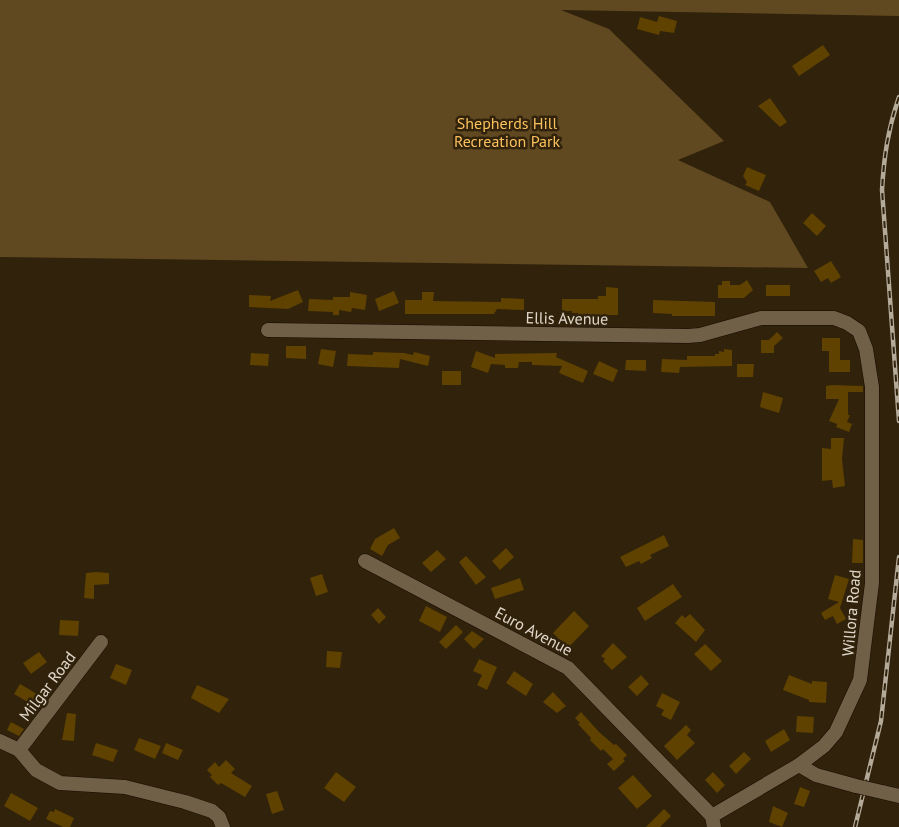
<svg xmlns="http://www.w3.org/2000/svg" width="899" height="827" font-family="'PT Sans',sans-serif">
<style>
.green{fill:#604820}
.building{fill:#5f4100}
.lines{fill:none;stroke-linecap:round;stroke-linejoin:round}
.minor-casing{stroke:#180b00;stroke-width:15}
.minor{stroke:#6f6047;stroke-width:14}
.rail-casing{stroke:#b4aa9a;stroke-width:4.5}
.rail{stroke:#30220b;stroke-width:2;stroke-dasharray:7;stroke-linecap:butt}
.minor-bridge-casing{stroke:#180b00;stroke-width:15;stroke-linecap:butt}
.minor-bridge{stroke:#6f6047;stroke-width:14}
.labels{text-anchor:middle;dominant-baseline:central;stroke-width:5;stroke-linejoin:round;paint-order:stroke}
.park-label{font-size:16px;fill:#fbc15d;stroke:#30220b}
.street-label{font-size:16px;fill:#e1d8ca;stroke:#30220b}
</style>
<rect width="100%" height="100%" fill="#30220b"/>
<!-- green -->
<polygon class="green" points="0,0 899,0 899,16 561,10 609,29 724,141 678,160 770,202 808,268 0,257"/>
<!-- building -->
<g class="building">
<polygon points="659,16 677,21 674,33 660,31 659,35 637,29 640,17 657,22"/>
<polygon points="823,45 830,55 799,76 792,66"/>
<polygon points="770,98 787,122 780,127 758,106"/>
<polygon points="747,167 766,175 759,191 745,185 747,182 743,176"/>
<polygon points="812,213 826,226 817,236 803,223"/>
<polygon points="831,261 841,277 831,283 828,278 821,282 814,271"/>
<polygon points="747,280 753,290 744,298 718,298 718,285 722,285 722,281 730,281 730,285 740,285"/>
<rect x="766" y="285" width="24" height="11"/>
<polygon points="606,287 618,288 618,315 578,315 578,313 572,313 572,311 562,311 562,299 598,299 598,296 606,296"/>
<polygon points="298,290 303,302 288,309 249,307 249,295 271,296 270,301"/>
<polygon points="394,291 399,303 379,311 375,299"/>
<polygon points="350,292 367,295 365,310 352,308 351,312 339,310 339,315 333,315 333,312 308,311 309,299 333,300 333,297 350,297"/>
<polygon points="422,292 434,292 433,301 501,302 501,298 524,299 524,310 497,309 494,314 405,314 405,300 422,300"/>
<polygon points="653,300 715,302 715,316 672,316 672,314 653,313"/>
<polygon points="777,332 783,338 774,346 774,353 761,353 761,340 769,340"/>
<polygon points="822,338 840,338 840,360 850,360 850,372 829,372 829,351 822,351"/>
<polygon points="286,346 306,346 306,359 286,358"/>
<polygon points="321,349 336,351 333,367 318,364"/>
<polygon points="724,349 732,350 732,366 680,367 679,373 661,372 662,359 687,360 687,356 715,356 715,354 719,354 719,351 724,352"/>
<polygon points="476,351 495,358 495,354 557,353 556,357 588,371 583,383 559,373 562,366 532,365 532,362 519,362 518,368 505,368 505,365 491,364 488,373 471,367"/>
<polygon points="373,352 404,353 413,355 414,352 430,356 428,366 400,359 399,368 347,366 348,354 373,355"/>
<polygon points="251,353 269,354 268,366 250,365"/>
<polygon points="626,360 646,360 646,371 625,370"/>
<polygon points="599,361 618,370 613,382 593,374"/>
<polygon points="737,364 754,364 753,377 737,377"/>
<rect x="442" y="371" width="19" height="14"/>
<polygon points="832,385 863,386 863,392 848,392 848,415 850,415 847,422 852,424 849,432 836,427 837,424 829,421 839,399 826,399 826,386"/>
<polygon points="763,392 783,398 779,413 760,407"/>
<polygon points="831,438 844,438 842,459 845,486 833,488 832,480 822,481 822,448 831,449"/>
<polygon points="394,528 400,538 388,545 382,556 370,549 375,539"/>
<polygon points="664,535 669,546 650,555 652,558 641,564 639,561 626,567 620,557"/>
<polygon points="853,539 863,540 863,563 852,563"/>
<polygon points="506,548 514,557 500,570 492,561"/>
<polygon points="437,550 446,559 431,572 422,563"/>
<polygon points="466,556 486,577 476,585 459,562"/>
<polygon points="96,572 109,573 109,584 94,585 94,599 84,598 86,573"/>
<polygon points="322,574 328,592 316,596 310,578"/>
<polygon points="835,575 849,579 840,608 846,619 837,624 833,616 825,620 821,613 839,602 828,599"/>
<polygon points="520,578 524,590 495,599 491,588"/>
<polygon points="673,584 682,597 645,621 637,608"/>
<polygon points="426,606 447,617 440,632 419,621"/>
<polygon points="378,608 386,617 379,624 371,615"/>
<polygon points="574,611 589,626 568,648 553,633"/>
<polygon points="690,614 705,630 696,642 675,623 682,615 685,618"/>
<polygon points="60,620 79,621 78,636 59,635"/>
<polygon points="456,625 463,632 446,649 439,642"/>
<polygon points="472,631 484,639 474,649 464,639"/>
<polygon points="613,643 627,657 612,670 603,661 605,659 601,656"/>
<polygon points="705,644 722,661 711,671 694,654"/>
<polygon points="327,651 342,652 340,668 326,667"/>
<polygon points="39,652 47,662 31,674 23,663"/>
<polygon points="479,659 497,667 487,690 477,685 482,675 473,671"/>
<polygon points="116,664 132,670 126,685 110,678"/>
<polygon points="514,671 533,684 526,696 506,683"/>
<polygon points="641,675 649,684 637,696 628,687"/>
<polygon points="789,675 812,684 812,681 827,682 826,703 809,702 809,700 783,690"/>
<polygon points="20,684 37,694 31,704 14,694"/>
<polygon points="197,685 229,699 219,713 191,698"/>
<polygon points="553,692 566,706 557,713 543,702"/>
<polygon points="662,693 680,702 671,720 661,715 664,710 656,706"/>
<polygon points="581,712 599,732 614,745 616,744 627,755 623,759 625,761 614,771 607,764 613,759 603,749 601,751 590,740 591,738 578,724 580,723 575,718"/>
<polygon points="67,713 76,714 74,741 62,740"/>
<polygon points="797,716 814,717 813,733 796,732"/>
<polygon points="11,722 24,729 19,736 7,730"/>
<polygon points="686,725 691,730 687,735 695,743 677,760 664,746"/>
<polygon points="784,729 790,740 771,752 765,741"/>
<polygon points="139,738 161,746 155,759 134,750"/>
<polygon points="96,743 118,750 113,762 92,755"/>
<polygon points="166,743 183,750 178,760 162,753"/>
<polygon points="744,752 751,759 736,774 729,766"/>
<polygon points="226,760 235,769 231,773 252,786 245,797 221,783 218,785 210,777 212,775 207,770 215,762 219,767"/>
<polygon points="336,772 356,787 344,802 324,788"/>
<polygon points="713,772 725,785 717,793 705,780"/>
<polygon points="633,775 652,796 637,809 618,788"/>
<polygon points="800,787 810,791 804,807 794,804"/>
<polygon points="277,791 284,810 272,814 266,794"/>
<polygon points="11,793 38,808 30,821 4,806"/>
<polygon points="773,806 788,813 782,827 769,822"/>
<polygon points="55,809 74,818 70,827 63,827 46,819 50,811 54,812"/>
<polygon points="664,809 671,816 660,827 646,827"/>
</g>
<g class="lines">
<!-- minor casing -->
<g class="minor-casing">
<g id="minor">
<polyline points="268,330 688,336 700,335 761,318 834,318 847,323 859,331 866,349 872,387 872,583 860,680 836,732 824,746 799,765 712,816 714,827"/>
<polyline points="365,561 568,668 712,816"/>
<polyline points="0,741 19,750 36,770 60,783 125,787 185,802 212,811 219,817 223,827"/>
<polyline points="19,750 101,642"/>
<polyline points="799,765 816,775 856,786"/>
<polyline points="882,792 899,796"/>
</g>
</g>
<!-- minor -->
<use href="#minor" class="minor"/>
<!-- rail casing -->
<g class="rail-casing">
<g id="rail">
<path d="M899,97c-11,32 -15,59 -17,93l17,231"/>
<polyline points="855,827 881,721 899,557"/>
</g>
</g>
<!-- rail -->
<use href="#rail" class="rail"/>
<!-- minor-bridge casing -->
<g class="minor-bridge-casing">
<polyline id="minor-bridge" points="856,786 882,792"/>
</g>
<!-- minor-bridge -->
<use href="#minor-bridge" class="minor-bridge"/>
</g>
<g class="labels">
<!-- park labels -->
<g class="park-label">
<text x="507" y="123">Shepherds Hill<tspan x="507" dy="18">Recreation Park</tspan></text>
</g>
<!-- street labels -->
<g class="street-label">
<text transform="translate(567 318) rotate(1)">Ellis Avenue</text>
<text transform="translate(851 613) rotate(-85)">Willora Road</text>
<text transform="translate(534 631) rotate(28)">Euro Avenue</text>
<text transform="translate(47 686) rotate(-53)">Milgar Road</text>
</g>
</g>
</svg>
